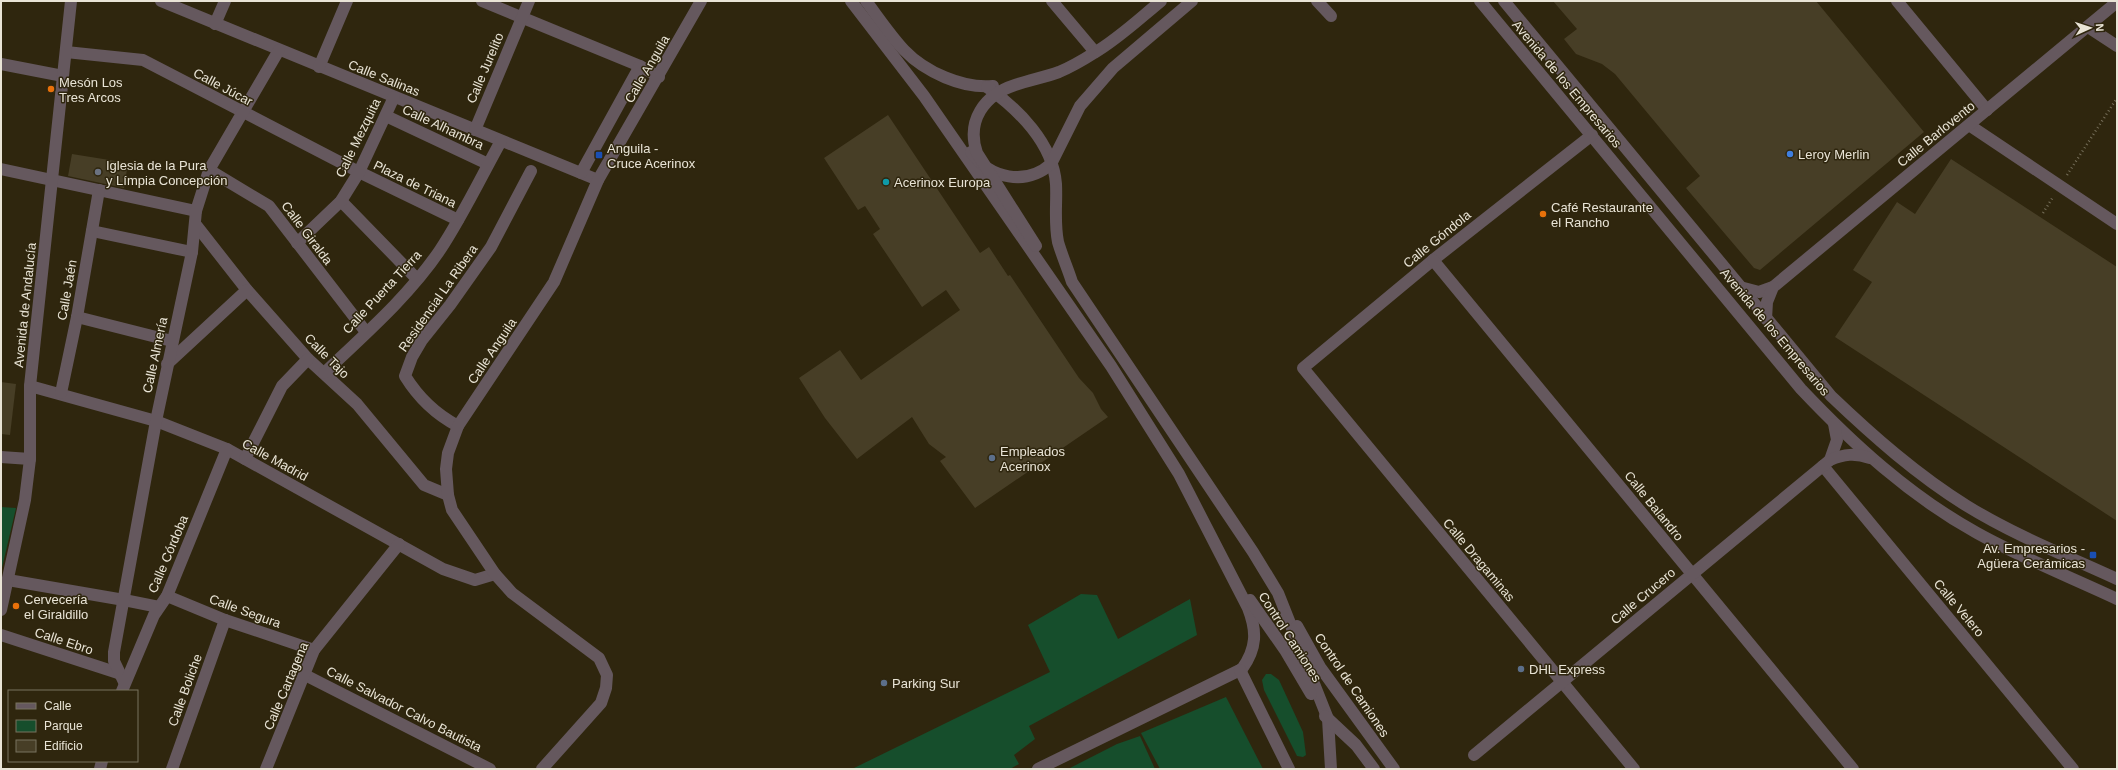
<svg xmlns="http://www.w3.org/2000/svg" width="2118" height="770" font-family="Arial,sans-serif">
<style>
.green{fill:#164e2c}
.building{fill:#473e26}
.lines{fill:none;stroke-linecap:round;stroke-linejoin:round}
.path{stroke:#756e59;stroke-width:2.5;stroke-dasharray:1 3;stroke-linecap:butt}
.minor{stroke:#65585e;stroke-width:12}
.food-dot{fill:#e8710a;stroke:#2f260e;stroke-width:1.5}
.shop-dot{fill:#3f7fe0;stroke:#2f260e;stroke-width:1.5}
.transit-dot{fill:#1a4fb4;stroke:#2f260e;stroke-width:1.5}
.worship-dot{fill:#6b7280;stroke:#2f260e;stroke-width:1.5}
.culture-dot{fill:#0f9aa8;stroke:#2f260e;stroke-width:1.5}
.service-dot{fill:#5c6f8a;stroke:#2f260e;stroke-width:1.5}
.labels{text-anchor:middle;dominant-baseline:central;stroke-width:3;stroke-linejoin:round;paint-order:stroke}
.street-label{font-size:13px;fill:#e9e4d6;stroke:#2f260e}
.poi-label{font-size:13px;fill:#e9e4d6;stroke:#2f260e;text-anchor:start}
</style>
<rect width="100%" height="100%" fill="#2f260e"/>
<!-- green -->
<g class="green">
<polygon points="1,507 16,508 1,572"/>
<polygon points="1081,594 1097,595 1118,639 1190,599 1197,635 1029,726 1035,739 1014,755 1019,764 1010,769 852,769 1050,672 1028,625"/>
<polygon points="1266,674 1271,674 1279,680 1303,732 1306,755 1303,757 1297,756 1264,690 1262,680"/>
<polygon points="1226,697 1263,769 1160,769 1141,733"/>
<polygon points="1140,736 1155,769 1068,769 1117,744"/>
</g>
<!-- building -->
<g class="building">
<polygon points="1553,1 1816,1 1924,132 1760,270 1754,268 1686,188 1700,176 1615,74 1602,64 1576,54 1564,39 1577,29"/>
<polygon points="888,115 980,253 989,247 1008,276 1010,275 1079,378 1093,393 1101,409 1108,417 975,508 940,461 946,457 929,444 912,417 857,459 825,418 799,378 840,350 861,380 960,310 946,290 922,307 873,234 880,229 865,206 858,210 824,158"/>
<polygon points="72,154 128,163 124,188 68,176"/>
<polygon points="1951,159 2117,267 2117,521 1835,337 1872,282 1853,270 1897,202 1915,214"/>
<polygon points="1,382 16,384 10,435 1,434"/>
</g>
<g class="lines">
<!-- path -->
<g class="path">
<polyline points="2067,175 2117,98"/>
<polyline points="2043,213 2053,197"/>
</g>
<!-- minor -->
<g class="minor">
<polyline points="161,1 598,180"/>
<polyline points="482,1 640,66 659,77"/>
<path d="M851,1l73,95 187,270 68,108 69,134c9,23 9,40 -6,61l-204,100"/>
<path d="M866,1c12,16 24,34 38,49 21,22 59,39 89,36"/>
<polyline points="1052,1 1095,52"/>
<polyline points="1317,1 1331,16"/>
<path d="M1480,1l321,388c52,55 109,107 176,144 45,25 93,44 140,66"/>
<path d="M1504,1l327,395c42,40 86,79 136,110 47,29 100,50 150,73"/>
<polyline points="1897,1 1987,110"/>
<polyline points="215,24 225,1"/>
<polyline points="2088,27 2117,46"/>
<polyline points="66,52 143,60 359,172 458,220"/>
<polyline points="1,64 63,76"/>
<polyline points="319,67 347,1"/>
<path d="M987,87c31,22 66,56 69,97 1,19 -2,38 2,58 4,14 10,27 14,40l181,270 25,41 50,126 3,50"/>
<polyline points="386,116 488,164"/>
<polyline points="1969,125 2117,224"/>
<polyline points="475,130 529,1"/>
<polyline points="1592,135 1433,260 1303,368 1634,769"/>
<path d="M971,152c19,27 55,34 80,12l29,-58 33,-38 79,-67"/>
<polyline points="1,169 196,211"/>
<polyline points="209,170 269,206 366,332"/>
<polyline points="581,173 640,66"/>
<polyline points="341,201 417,279"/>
<polyline points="196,225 247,290 308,359 357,404 424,485 448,495"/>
<polyline points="92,231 192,252"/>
<polyline points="297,243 341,201 359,172 394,97"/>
<path d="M1036,246l-59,-93c-11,-32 7,-58 38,-68 15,-5 30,-8 44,-13 12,-5 24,-12 35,-19 24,-14 45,-34 67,-52"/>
<polyline points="1433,260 1853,769"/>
<polyline points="1740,287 1759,292 1773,287 2117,2"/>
<polyline points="77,317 172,341"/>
<polyline points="1766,319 1767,302 1773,287"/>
<polyline points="167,364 247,290"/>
<path d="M324,373c40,-38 85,-77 116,-123 23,-35 41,-73 61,-109"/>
<polyline points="30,386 156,421 227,449 443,569 475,580 495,574"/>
<polyline points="61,393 77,317 99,190"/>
<path d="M458,426c-21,-11 -40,-29 -53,-50l7,-19 10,-17 28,-35 41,-58 40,-76"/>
<polyline points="1,457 30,459"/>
<polyline points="245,459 282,386 308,359"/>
<polyline points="1830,460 1837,440 1834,424"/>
<polyline points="1823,466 2073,769"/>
<polyline points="8,580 124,600 159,607"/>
<polyline points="167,596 225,620 314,650"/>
<polyline points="1250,600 1285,650 1311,694"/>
<polyline points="1,610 25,500 30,459 30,386 71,1"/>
<polyline points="1297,626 1320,667 1394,769"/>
<polyline points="1,635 118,673"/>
<polyline points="1240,670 1289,769"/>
<polyline points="305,675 490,769"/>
<polyline points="124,682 114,661 114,652 156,421 192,252 196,211 209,170 279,50"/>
<polyline points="122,691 154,615 167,596 227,449"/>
<polyline points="1325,716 1356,745 1374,769"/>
<path d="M1474,755l356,-295c14,-6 25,-7 40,-2"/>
<polyline points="100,769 102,761"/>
<polyline points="172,769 225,620"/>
<polyline points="266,769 314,650 399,544"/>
<polyline points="542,769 601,703 606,688 607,675 599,658 512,593 495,574 452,510 448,495 446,469 448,453 458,426 554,282 598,180 701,1"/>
</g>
</g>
<!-- markers -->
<g class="food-dot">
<circle cx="51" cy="89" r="4"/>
<circle cx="1543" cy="214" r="4"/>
<circle cx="16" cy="606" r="4"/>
</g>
<circle class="shop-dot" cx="1790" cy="154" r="4"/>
<g class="transit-dot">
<rect x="595" y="151" width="8" height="8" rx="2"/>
<rect x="2089" y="551" width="8" height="8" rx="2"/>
</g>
<circle class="worship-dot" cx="98" cy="172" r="4"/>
<circle class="culture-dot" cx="886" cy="182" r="4"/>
<g class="service-dot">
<circle cx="992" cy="458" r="4"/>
<circle cx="1521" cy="669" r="4"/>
<circle cx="884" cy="683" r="4"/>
</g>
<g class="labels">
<!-- street labels -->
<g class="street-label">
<text transform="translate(485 68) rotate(-67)">Calle Jurelito</text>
<text transform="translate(647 69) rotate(-60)">Calle Anguila</text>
<text transform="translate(384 78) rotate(22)">Calle Salinas</text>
<text transform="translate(1567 84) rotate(50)">Avenida de los Empresarios</text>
<text transform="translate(223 87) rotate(28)">Calle Júcar</text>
<text transform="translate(443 127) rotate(25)">Calle Alhambra</text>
<text transform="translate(1936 134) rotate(-39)">Calle Barlovento</text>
<text transform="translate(358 138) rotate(-64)">Calle Mezquita</text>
<text transform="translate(415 184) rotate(26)">Plaza de Triana</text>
<text transform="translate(307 233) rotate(53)">Calle Giralda</text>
<text transform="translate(1437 239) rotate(-39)">Calle Góndola</text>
<text transform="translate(67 290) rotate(-80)">Calle Jaén</text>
<text transform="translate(382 292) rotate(-47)">Calle Puerta Tierra</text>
<text transform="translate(438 298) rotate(-55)">Residencial La Ribera</text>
<text transform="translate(25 305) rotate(-84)">Avenida de Andalucía</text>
<text transform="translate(1775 332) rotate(50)">Avenida de los Empresarios</text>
<text transform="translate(492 351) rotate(-56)">Calle Anguila</text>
<text transform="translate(155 355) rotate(-78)">Calle Almería</text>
<text transform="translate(327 356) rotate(45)">Calle Tajo</text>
<text transform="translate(275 460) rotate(29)">Calle Madrid</text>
<text transform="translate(1654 506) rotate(51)">Calle Balandro</text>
<text transform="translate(168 554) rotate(-67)">Calle Córdoba</text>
<text transform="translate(1479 560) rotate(50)">Calle Dragaminas</text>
<text transform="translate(1643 596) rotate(-40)">Calle Crucero</text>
<text transform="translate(1959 608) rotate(50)">Calle Velero</text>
<text transform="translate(245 611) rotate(20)">Calle Segura</text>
<text transform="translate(1290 637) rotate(57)">Control Camiones</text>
<text transform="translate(64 641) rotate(18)">Calle Ebro</text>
<text transform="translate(1352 685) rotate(56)">Control de Camiones</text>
<text transform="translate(286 686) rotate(-67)">Calle Cartagena</text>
<text transform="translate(185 690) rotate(-70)">Calle Boliche</text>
<text transform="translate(404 709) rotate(27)">Calle Salvador Calvo Bautista</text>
</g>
<!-- poi labels -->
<g class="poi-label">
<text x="59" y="82">Mesón Los<tspan x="59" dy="15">Tres Arcos</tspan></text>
<text x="607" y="148">Anguila -<tspan x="607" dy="15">Cruce Acerinox</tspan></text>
<text x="1798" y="154">Leroy Merlin</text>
<text x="106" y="165">Iglesia de la Pura<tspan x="106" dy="15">y Límpia Concepción</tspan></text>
<text x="894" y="182">Acerinox Europa</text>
<text x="1551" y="207">Café Restaurante<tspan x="1551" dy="15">el Rancho</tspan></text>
<text x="1000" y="451">Empleados<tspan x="1000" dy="15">Acerinox</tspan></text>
<text x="2085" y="548" text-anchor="end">Av. Empresarios -<tspan x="2085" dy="15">Agüera Cerámicas</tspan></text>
<text x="24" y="599">Cervecería<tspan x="24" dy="15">el Giraldillo</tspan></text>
<text x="1529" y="669">DHL Express</text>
<text x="892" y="683">Parking Sur</text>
</g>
</g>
<!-- border -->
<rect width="2118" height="770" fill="none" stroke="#e9e4d6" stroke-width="4"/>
<!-- legend -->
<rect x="8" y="690" width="130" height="72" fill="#2f260e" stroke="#79725e"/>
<rect x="16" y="703" width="20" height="6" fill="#65585e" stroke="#79725e"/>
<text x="44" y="710" font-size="12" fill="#e9e4d6">Calle</text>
<rect x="16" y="720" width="20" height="12" fill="#164e2c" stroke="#79725e"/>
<text x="44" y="730" font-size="12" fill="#e9e4d6">Parque</text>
<rect x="16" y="740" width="20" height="12" fill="#473e26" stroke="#79725e"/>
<text x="44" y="750" font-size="12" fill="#e9e4d6">Edificio</text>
<!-- north arrow -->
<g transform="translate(2090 28) rotate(87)" stroke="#2f260e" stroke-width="3" paint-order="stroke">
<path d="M0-3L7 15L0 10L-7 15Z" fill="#e9e4d6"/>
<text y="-6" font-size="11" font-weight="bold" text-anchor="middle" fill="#e9e4d6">N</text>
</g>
</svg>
